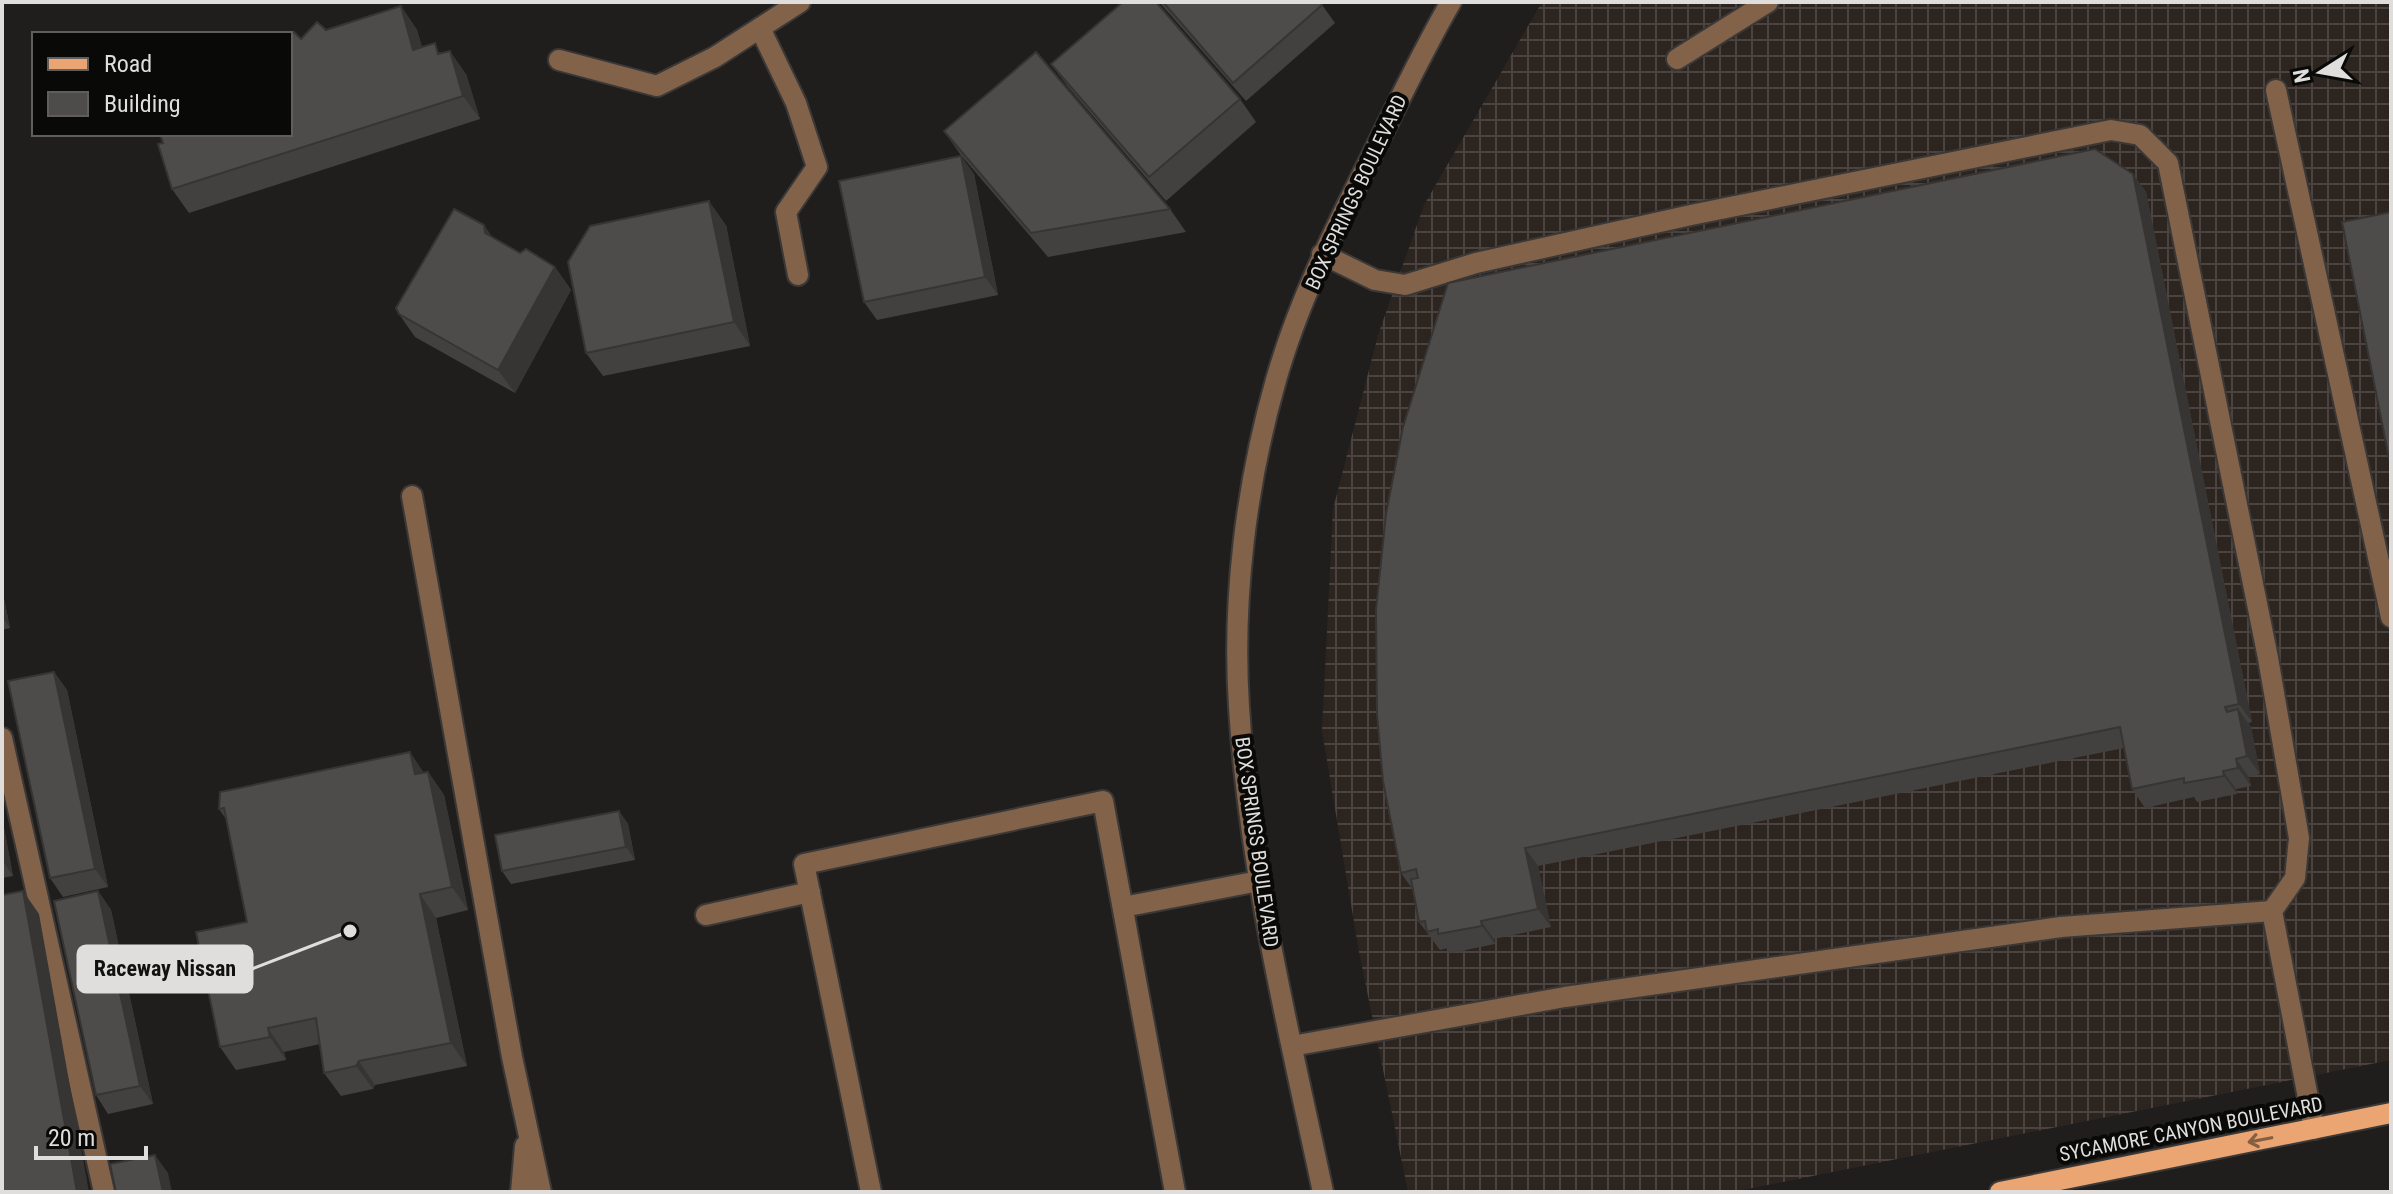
<svg xmlns="http://www.w3.org/2000/svg" width="2393" height="1194" font-family="'Roboto Condensed',sans-serif">
<style>
.industrial{fill:url(#industrial-grid)}
.lines{fill:none;stroke-linecap:round;stroke-linejoin:round}
.minor-casing{stroke:#3b3938;stroke-width:24}
.major-casing{stroke:#3b3938;stroke-width:24}
.minor{stroke:#83624a;stroke-width:20}
.major{stroke:#eba572;stroke-width:20}
.wall{fill:#434140}
.shaded-wall{fill:#373534}
.building{fill:#4e4c4a;stroke:#373534;stroke-width:2}
.oneway{stroke:#855f42}
.labels{text-anchor:middle;dominant-baseline:central;stroke-width:8;stroke-linejoin:round;paint-order:stroke}
.street-label{font-size:20px;fill:#dfdedd;stroke:#090908}
.leader{fill:none;stroke:#dfdedd;stroke-width:3}
.callout-dot{fill:#dfdedd;stroke:#090908;stroke-width:3}
.callout{fill:#dfdedd;stroke:#dfdedd;stroke-width:3}
.callout-label{font-size:22px;text-anchor:middle;font-weight:bold;fill:#111}
</style>
<defs>
<pattern id="industrial-grid" width="8" height="8" patternUnits="userSpaceOnUse" patternTransform="scale(2)"><rect width="8" height="8" fill="#2c241f"/><path d="M0 4h8M4 0v8" fill="none" stroke="#4a433f"/></pattern>
</defs>
<rect width="100%" height="100%" fill="#201e1d"/>
<!-- industrial -->
<polygon class="industrial" points="1542,2 2391,2 2391,1060 1733,1192 1408,1192 1359,952 1322,731 1333,509 1378,335 1424,205"/>
<g class="lines">
<!-- minor casing -->
<g class="minor-casing">
<g id="minor">
<polyline points="760,28 796,103 817,167 786,212 798,275"/>
<polyline points="1677,59 1768,2"/>
<polyline points="559,60 657,86 715,57 800,2"/>
<polyline points="2276,90 2391,617"/>
<polyline points="1322,254 1375,280 1405,285 1476,263 1691,215 2111,130 2140,135 2168,163 2268,658 2299,838 2295,878 2272,911 2314,1129"/>
<polyline points="412,496 512,1057 541,1192"/>
<polyline points="2,738 104,1192"/>
<polyline points="1123,907 1259,881"/>
<polyline points="706,915 810,892"/>
<polyline points="1292,1046 1565,997 2061,927 2272,911"/>
<polyline points="521,1192 525,1146"/>
<polyline points="871,1192 804,864 1103,801 1175,1192"/>
<path d="M1323,1192c-34,-160 -74,-321 -84,-485 -7,-107 7,-223 37,-327 22,-78 59,-151 95,-223 26,-52 51,-105 80,-155"/>
</g>
</g>
<!-- major casing -->
<g class="major-casing">
<polyline id="major" points="2000,1192 2391,1113"/>
</g>
<!-- minor -->
<use href="#minor" class="minor"/>
<!-- major -->
<use href="#major" class="major"/>
</g>
<!-- wall -->
<g class="wall">
<polygon points="1159,2 1320,2 1335,23 1246,101"/>
<polygon points="401,6 417,30 422,47 442,53 466,74 480,119 189,213 172,189 163,143 326,30"/>
<polygon points="1051,64 1240,99 1256,122 1166,201 1068,87"/>
<polygon points="944,131 1170,209 1186,232 1048,257 960,154"/>
<polygon points="961,156 974,174 998,295 877,320 864,302"/>
<polygon points="2133,174 2146,192 2252,722 2248,723 2251,727 2260,774 2249,777 2251,786 2236,789 2237,794 2197,802 2194,797 2145,808 2132,789 2124,748 1538,866 1551,927 1494,939 1495,944 1451,953 1448,948 1440,950 1419,922 1413,890 1401,873"/>
<polygon points="726,225 750,346 603,376 586,353"/>
<polygon points="493,237 520,253 555,267 571,290 515,393 415,337 399,314"/>
<polygon points="2,589 10,628 2,630"/>
<polygon points="54,672 67,690 108,887 63,897 50,878"/>
<polygon points="428,772 444,795 468,910 436,918 467,1066 375,1085 373,1089 341,1096 324,1073 320,1044 284,1052 286,1060 236,1070 220,1047 247,922 226,819 219,809"/>
<polygon points="619,811 628,824 635,860 511,884 502,871"/>
<polygon points="2,817 13,876 2,878"/>
<polygon points="98,891 111,910 153,1104 108,1114 96,1095"/>
</g>
<!-- shaded-wall -->
<g class="shaded-wall">
<polygon points="401,6 417,30 429,73 413,50"/>
<polygon points="450,51 466,74 480,119 463,96"/>
<polygon points="961,156 974,174 998,295 985,277"/>
<polygon points="2133,174 2146,192 2252,722 2239,704"/>
<polygon points="709,201 726,225 750,346 734,322"/>
<polygon points="484,225 500,248 485,233"/>
<polygon points="555,267 571,290 515,393 498,370"/>
<polygon points="2,589 10,628 2,617"/>
<polygon points="54,672 67,690 108,887 95,869"/>
<polygon points="2238,709 2251,727 2260,774 2247,756"/>
<polygon points="410,752 426,776 415,774"/>
<polygon points="2236,759 2249,777 2251,786 2238,768"/>
<polygon points="2223,771 2236,789 2237,794 2224,776"/>
<polygon points="428,772 444,795 468,910 452,887"/>
<polygon points="619,811 628,824 635,860 626,847"/>
<polygon points="2,817 13,876 2,860"/>
<polygon points="1525,848 1538,866 1551,927 1538,909"/>
<polygon points="23,891 39,914 89,1192 77,1192"/>
<polygon points="98,891 111,910 153,1104 140,1086"/>
<polygon points="420,894 436,918 467,1066 451,1043"/>
<polygon points="1481,921 1494,939 1495,944 1482,926"/>
<polygon points="268,1028 284,1052 286,1060 270,1037"/>
<polygon points="359,1061 375,1085 373,1089 356,1066"/>
<polygon points="155,1155 168,1173 172,1192 163,1192"/>
</g>
<!-- building -->
<g class="building">
<polygon points="1123,2 1156,2 1240,99 1149,177 1051,64"/>
<polygon points="1163,2 1320,2 1322,5 1233,83"/>
<polygon points="401,6 413,50 435,43 438,54 450,51 463,96 172,189 158,144 163,143 160,134 290,134 290,36 294,32 301,39 317,22 326,30"/>
<polygon points="1036,52 1170,209 1031,233 944,131"/>
<polygon points="2095,149 2133,174 2239,704 2225,707 2227,712 2238,709 2247,756 2236,759 2238,768 2223,771 2224,776 2184,783 2184,778 2132,789 2120,727 1525,848 1538,909 1481,921 1482,926 1438,934 1438,929 1427,932 1425,921 1419,922 1411,879 1418,878 1416,869 1401,873 1383,781 1377,714 1376,610 1386,514 1403,427 1448,283"/>
<polygon points="961,156 985,277 864,302 839,181"/>
<polygon points="709,201 734,322 586,353 568,262 590,226"/>
<polygon points="454,209 484,225 485,233 520,253 526,249 555,267 498,370 399,314 396,308"/>
<polygon points="2391,212 2391,468 2342,222"/>
<polygon points="54,672 95,869 50,878 8,681"/>
<polygon points="410,752 415,774 428,772 452,887 420,894 451,1043 359,1061 356,1066 324,1073 316,1018 268,1028 270,1037 220,1047 196,932 247,922 224,808 219,809 220,792"/>
<polygon points="619,811 626,847 502,871 495,835"/>
<polygon points="23,891 77,1192 2,1192 2,895"/>
<polygon points="98,891 140,1086 96,1095 54,901"/>
<polygon points="155,1155 163,1192 116,1192 110,1164"/>
</g>
<!-- one-way arrows -->
<defs><path id="oneway-shaft" d="M-6 0H5M1.5-3L5.5 0L1.5 3" fill="none" stroke-width="1.6" stroke-linecap="round" stroke-linejoin="round" transform="scale(2)"/></defs>
<use class="oneway" href="#oneway-shaft" transform="translate(2260 1140) rotate(169)"/>
<g class="labels">
<!-- street labels -->
<g class="street-label">
<text transform="translate(1356 192) rotate(-65)">BOX SPRINGS BOULEVARD</text>
<text transform="translate(1257 842) rotate(82)">BOX SPRINGS BOULEVARD</text>
<text transform="translate(2191 1129) rotate(-11)">SYCAMORE CANYON BOULEVARD</text>
</g>
</g>
<!-- callouts -->
<path class="leader" d="M350 931L252 969"/>
<circle class="callout-dot" cx="350" cy="931" r="8"/>
<rect class="callout" x="78" y="946" width="174" height="46" rx="8"/>
<g class="callout-label">
<text x="165" y="976">Raceway Nissan</text>
</g>
<!-- border -->
<rect width="2393" height="1194" fill="none" stroke="#dfdedd" stroke-width="8"/>
<!-- legend -->
<rect x="32" y="32" width="260" height="104" fill="#090908" stroke="#5f5e5d" stroke-width="2"/>
<rect x="48" y="58" width="40" height="12" fill="#eba572" stroke="#5f5e5d" stroke-width="2"/>
<text x="104" y="72" font-size="24" fill="#dfdedd">Road</text>
<rect x="48" y="92" width="40" height="24" fill="#4e4c4a" stroke="#5f5e5d" stroke-width="2"/>
<text x="104" y="112" font-size="24" fill="#dfdedd">Building</text>
<!-- north arrow -->
<g transform="translate(2321 72) rotate(259)" stroke="#090908" stroke-width="6" paint-order="stroke">
<path d="M0-6L14 30L0 20L-14 30Z" fill="#dfdedd"/>
<text y="-12" font-size="22" font-weight="bold" text-anchor="middle" fill="#dfdedd">N</text>
</g>
<!-- scale -->
<path d="M36 1146v12h110v-12" fill="none" stroke="#dfdedd" stroke-width="4"/>
<text x="48" y="1146" font-size="24" fill="#dfdedd" stroke="#090908" stroke-width="6" paint-order="stroke">20 m</text>
</svg>
